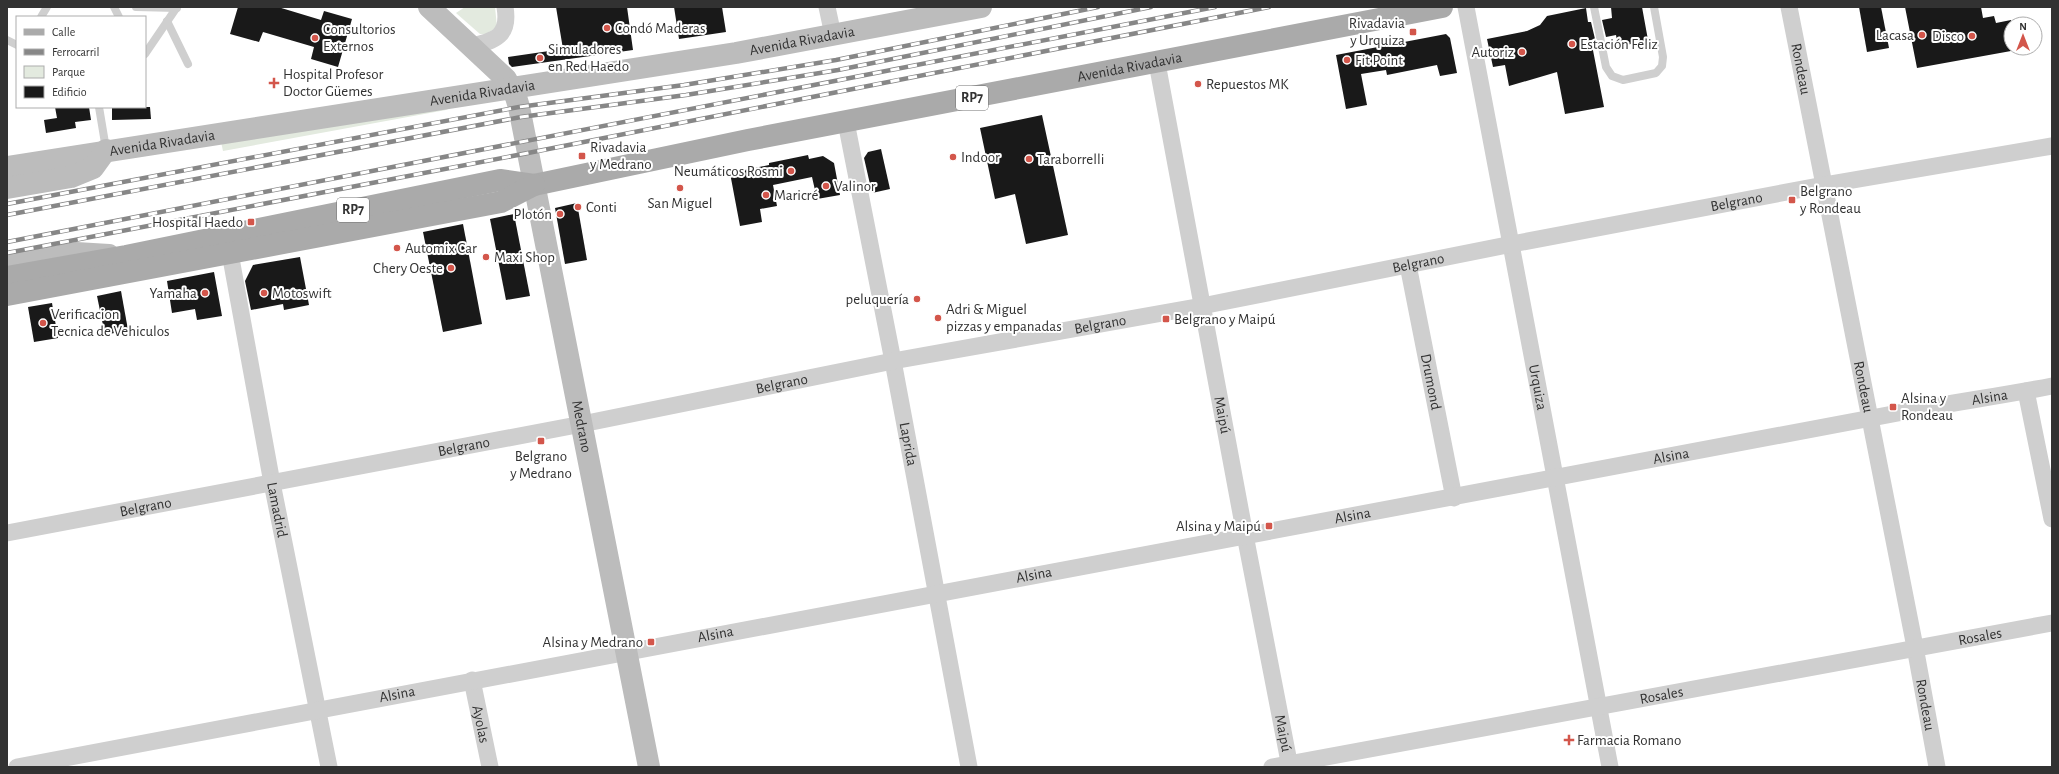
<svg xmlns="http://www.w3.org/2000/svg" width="2059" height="774" font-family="'Alegreya Sans',sans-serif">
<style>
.green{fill:#e3eadf}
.building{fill:#191919}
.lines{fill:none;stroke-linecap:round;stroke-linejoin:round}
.lane{stroke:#cfcfcf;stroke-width:8}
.street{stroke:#cfcfcf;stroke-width:17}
.secondary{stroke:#bcbcbc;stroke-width:22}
.primary{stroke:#aaa;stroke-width:22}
.rail-casing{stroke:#878787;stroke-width:4.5}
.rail{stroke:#fff;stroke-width:3;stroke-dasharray:9;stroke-linecap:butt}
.poi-dot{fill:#d3564b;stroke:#fff;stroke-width:1.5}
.labels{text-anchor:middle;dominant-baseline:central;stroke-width:4;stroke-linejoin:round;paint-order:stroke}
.shield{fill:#fff;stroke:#707070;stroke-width:1}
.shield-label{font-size:14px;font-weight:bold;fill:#323232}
.poi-label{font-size:15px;fill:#323232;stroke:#fff;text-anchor:start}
.street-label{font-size:15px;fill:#323232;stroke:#fff}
</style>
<rect width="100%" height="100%" fill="#fff"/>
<!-- green -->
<g class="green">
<polygon points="465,7 495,7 497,27 486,34 480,34 456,13"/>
<polygon points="454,106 446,110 223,151 221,142"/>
</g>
<!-- building -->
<g class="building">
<polygon points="238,7 278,7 321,20 324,11 352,19 338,67 311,59 314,47 263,32 259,42 230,34"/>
<polygon points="556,7 627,7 633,50 512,67 509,64 508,57 563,49"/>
<polygon points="674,7 722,7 726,32 679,39"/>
<polygon points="1611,7 1642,7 1648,40 1618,47 1616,35 1606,37 1602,20 1612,18"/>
<polygon points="1859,7 1881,7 1889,48 1867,52"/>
<polygon points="1905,7 1981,7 1983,18 1994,16 1996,23 2011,20 2011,51 1917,68"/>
<polygon points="1586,8 1588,22 1591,22 1595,39 1591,40 1604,107 1565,114 1557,72 1509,86 1505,65 1493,67 1487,39 1527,31 1540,25 1547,16"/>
<polygon points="1446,34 1450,38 1457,73 1440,76 1437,65 1387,75 1386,70 1361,74 1367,105 1346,109 1336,55"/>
<polygon points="55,107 89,107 91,120 75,122 76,128 46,133 44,120 57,118"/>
<polygon points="112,107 150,107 151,119 112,120"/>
<polygon points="1042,115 1068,235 1026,244 1015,194 995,199 980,128"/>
<polygon points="881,149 890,189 872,193 864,158 868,152"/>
<polygon points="808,155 809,159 823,156 834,163 840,195 817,199 812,177 773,185 777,206 760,209 762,222 740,226 730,173 769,165 769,163"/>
<polygon points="577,203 587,260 565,264 555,208"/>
<polygon points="514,214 530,296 506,300 490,219"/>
<polygon points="463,224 482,324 443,332 423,232"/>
<polygon points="300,257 309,305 284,310 283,304 251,310 245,281 253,265"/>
<polygon points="214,272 222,316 197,320 195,309 172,313 167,281"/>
<polygon points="121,291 128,330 105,335 97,296"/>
<polygon points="52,303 58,338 34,342 28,307"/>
</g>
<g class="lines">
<!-- lane -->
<g class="lane">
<polyline points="114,7 119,17"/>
<polyline points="136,7 177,8"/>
<polyline points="1594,7 1606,67 1612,76 1623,80 1656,73 1662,66 1663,57 1654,7"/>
<polyline points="41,17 47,7"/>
<polyline points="167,21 188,64"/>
<polyline points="7,40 17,45"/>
<polyline points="145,54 177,7"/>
<polyline points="99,107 106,149"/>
</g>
<!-- street -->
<g class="street">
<polyline points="827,7 833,35"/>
<path id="s1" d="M1466,7l144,760"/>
<path id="s2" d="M1789,7l126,640 22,120"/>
<path d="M471,46c24,-5 39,-10 34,-39"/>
<path id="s3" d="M1157,63l88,472 45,232"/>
<path id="s4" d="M846,122l47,239 76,406"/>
<path id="s5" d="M230,253l42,230 57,284"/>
<path id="s6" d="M1408,265l46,233"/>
<polyline points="2026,391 2052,519"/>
<path id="s7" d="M7,533l575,-109 311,-63 309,-55 310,-62 312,-59 228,-39"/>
<path id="s8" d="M472,680l18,87"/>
<path id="s9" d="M17,767c626,-122 1254,-235 1881,-354 51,-10 103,-17 154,-27"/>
<path id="s10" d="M1272,767l780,-144"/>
</g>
<!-- secondary -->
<g class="secondary">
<path id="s11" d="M429,7l77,72 10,18 3,10 130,660"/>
<path id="s12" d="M7,167l729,-114 245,-46"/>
<polyline points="7,188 71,177 93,168 106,150"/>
<polyline points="7,265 76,253 109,255"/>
</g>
<!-- primary -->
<g class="primary">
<path id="s13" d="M7,277l119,-21 374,-76 34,5 214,-45 694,-133"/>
<polyline points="7,295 501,202 534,185"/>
</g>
<!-- rail casing -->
<g class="rail-casing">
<g id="rail">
<polyline points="7,204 519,107 684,85 836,60 1098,7"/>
<polyline points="7,215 521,117 686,95 838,70 1151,7"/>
<polyline points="7,242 1215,7"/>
<polyline points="7,253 528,153 1269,7"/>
</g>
</g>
<!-- rail -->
<use href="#rail" class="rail"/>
</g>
<!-- markers -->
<g class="poi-dot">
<circle cx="607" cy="28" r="4"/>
<rect x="1409" y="28" width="8" height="8" rx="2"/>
<circle cx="1922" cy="35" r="4"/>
<circle cx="1972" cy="36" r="4"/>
<circle cx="315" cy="38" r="4"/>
<circle cx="1572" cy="44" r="4"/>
<circle cx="1522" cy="52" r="4"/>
<circle cx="540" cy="58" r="4"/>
<circle cx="1347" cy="60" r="4"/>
<path d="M272 77h4v4h4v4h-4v4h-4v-4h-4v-4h4z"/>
<circle cx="1198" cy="84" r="4"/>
<rect x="578" y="152" width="8" height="8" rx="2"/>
<circle cx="953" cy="157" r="4"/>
<circle cx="1029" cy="159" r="4"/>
<circle cx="791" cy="171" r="4"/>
<circle cx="826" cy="186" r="4"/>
<circle cx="680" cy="188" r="4"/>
<circle cx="766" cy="195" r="4"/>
<rect x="1788" y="196" width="8" height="8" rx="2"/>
<circle cx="578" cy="207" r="4"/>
<circle cx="560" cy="214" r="4"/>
<rect x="247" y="218" width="8" height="8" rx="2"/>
<circle cx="397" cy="248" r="4"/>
<circle cx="486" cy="257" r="4"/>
<circle cx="451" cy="268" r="4"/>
<circle cx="205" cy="293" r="4"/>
<circle cx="264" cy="293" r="4"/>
<circle cx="917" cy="299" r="4"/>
<circle cx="938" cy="318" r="4"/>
<rect x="1162" y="315" width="8" height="8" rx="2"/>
<circle cx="43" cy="323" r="4"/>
<rect x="1889" y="403" width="8" height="8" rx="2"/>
<rect x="537" y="437" width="8" height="8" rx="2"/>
<rect x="1265" y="522" width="8" height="8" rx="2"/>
<rect x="647" y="638" width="8" height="8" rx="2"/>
<path d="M1567 734h4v4h4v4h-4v4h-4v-4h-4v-4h4z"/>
</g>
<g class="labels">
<!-- shield labels -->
<g class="shield">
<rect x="956" y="86" width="32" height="24" rx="3"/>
<rect x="337" y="198" width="32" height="24" rx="3"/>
</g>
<g class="shield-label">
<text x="972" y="98">RP7</text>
<text x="353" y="210">RP7</text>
</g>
<!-- poi labels -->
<g class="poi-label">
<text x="1405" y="23" text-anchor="end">Rivadavia<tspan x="1405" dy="17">y Urquiza</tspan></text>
<text x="615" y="28">Condó Maderas</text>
<text x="323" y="29">Consultorios<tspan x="323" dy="17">Externos</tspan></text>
<text x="1914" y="35" text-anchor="end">Lacasa</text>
<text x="1964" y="36" text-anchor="end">Disco</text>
<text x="1580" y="44">Estación Feliz</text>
<text x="548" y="49">Simuladores<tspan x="548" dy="17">en Red Haedo</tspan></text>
<text x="1514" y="52" text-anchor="end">Autoriz</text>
<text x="1355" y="60">Fit Point</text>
<text x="283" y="74">Hospital Profesor<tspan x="283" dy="17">Doctor Güemes</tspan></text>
<text x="1206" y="84">Repuestos MK</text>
<text x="590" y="147">Rivadavia<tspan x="590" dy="17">y Medrano</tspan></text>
<text x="961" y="157">Indoor</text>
<text x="1037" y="159">Taraborrelli</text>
<text x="783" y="171" text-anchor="end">Neumáticos Rosmi</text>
<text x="834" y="186">Valinor</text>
<text x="1800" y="191">Belgrano<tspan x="1800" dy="17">y Rondeau</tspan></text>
<text x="774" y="195">Maricré</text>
<text x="680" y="203" text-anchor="middle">San Miguel</text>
<text x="586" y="207">Conti</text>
<text x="552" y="214" text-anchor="end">Plotón</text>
<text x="243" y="222" text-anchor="end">Hospital Haedo</text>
<text x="405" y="248">Automix Car</text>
<text x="494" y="257">Maxi Shop</text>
<text x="443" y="268" text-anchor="end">Chery Oeste</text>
<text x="197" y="293" text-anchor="end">Yamaha</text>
<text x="272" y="293">Motoswift</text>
<text x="909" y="299" text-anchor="end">peluquería</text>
<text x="946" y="309">Adri &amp; Miguel<tspan x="946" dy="17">pizzas y empanadas</tspan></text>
<text x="51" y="314">Verificacion<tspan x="51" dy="17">Tecnica de Vehiculos</tspan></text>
<text x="1174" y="319">Belgrano y Maipú</text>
<text x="1901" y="398">Alsina y<tspan x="1901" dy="17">Rondeau</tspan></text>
<text x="541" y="456" text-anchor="middle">Belgrano<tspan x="541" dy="17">y Medrano</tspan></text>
<text x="1261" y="526" text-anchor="end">Alsina y Maipú</text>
<text x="643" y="642" text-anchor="end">Alsina y Medrano</text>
<text x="1577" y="740">Farmacia Romano</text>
</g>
<!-- street labels -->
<g class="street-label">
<text stroke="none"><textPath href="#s12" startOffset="805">Avenida Rivadavia</textPath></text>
<text stroke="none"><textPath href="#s13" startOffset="1144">Avenida Rivadavia</textPath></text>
<text stroke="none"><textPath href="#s2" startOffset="63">Rondeau</textPath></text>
<text stroke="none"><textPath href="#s12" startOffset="481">Avenida Rivadavia</textPath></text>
<text stroke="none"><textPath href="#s12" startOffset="157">Avenida Rivadavia</textPath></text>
<text stroke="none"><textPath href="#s7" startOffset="1761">Belgrano</textPath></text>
<text stroke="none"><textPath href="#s7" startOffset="1437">Belgrano</textPath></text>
<text stroke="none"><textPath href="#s7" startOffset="1113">Belgrano</textPath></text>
<text stroke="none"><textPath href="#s6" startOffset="119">Drumond</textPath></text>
<text stroke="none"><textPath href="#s7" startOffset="789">Belgrano</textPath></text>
<text stroke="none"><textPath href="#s1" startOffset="387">Urquiza</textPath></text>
<text stroke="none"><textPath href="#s2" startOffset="387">Rondeau</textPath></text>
<text stroke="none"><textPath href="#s9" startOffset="2007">Alsina</textPath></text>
<text stroke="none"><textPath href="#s3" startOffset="358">Maipú</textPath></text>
<text stroke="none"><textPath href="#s11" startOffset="462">Medrano</textPath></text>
<text stroke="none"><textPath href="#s4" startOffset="328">Laprida</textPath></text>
<text stroke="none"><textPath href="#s7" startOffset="465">Belgrano</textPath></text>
<text stroke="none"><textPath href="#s9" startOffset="1683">Alsina</textPath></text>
<text stroke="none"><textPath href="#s7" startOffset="141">Belgrano</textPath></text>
<text stroke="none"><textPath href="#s5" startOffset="261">Lamadrid</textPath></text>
<text stroke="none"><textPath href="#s9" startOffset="1359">Alsina</textPath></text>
<text stroke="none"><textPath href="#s9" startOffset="1035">Alsina</textPath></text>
<text stroke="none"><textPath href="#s9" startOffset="711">Alsina</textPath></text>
<text stroke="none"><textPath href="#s10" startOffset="720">Rosales</textPath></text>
<text stroke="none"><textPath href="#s9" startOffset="387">Alsina</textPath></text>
<text stroke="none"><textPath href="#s10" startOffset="396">Rosales</textPath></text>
<text stroke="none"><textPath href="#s2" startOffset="711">Rondeau</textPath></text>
<text stroke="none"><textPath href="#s8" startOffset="45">Ayolas</textPath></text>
<text stroke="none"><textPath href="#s3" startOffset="682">Maipú</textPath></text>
</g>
</g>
<!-- border -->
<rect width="2059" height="774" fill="none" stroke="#323232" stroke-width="16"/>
<!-- legend -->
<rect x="16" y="16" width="130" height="92" fill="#ffffff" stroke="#adadad"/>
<rect x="24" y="29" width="20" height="6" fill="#aaaaaa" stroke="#adadad"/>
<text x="52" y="36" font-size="12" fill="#323232">Calle</text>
<rect x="24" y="49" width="20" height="6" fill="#878787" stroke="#adadad"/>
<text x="52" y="56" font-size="12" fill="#323232">Ferrocarril</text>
<rect x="24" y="66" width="20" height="12" fill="#e3eadf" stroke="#adadad"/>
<text x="52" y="76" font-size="12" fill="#323232">Parque</text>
<rect x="24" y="86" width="20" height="12" fill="#191919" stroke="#adadad"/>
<text x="52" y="96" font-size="12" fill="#323232">Edificio</text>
<!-- north arrow -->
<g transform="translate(2023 36)"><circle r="19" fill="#ffffff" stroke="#adadad"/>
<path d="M0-3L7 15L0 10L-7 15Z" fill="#d3564b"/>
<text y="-6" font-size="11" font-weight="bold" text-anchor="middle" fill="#323232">N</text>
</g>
</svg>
